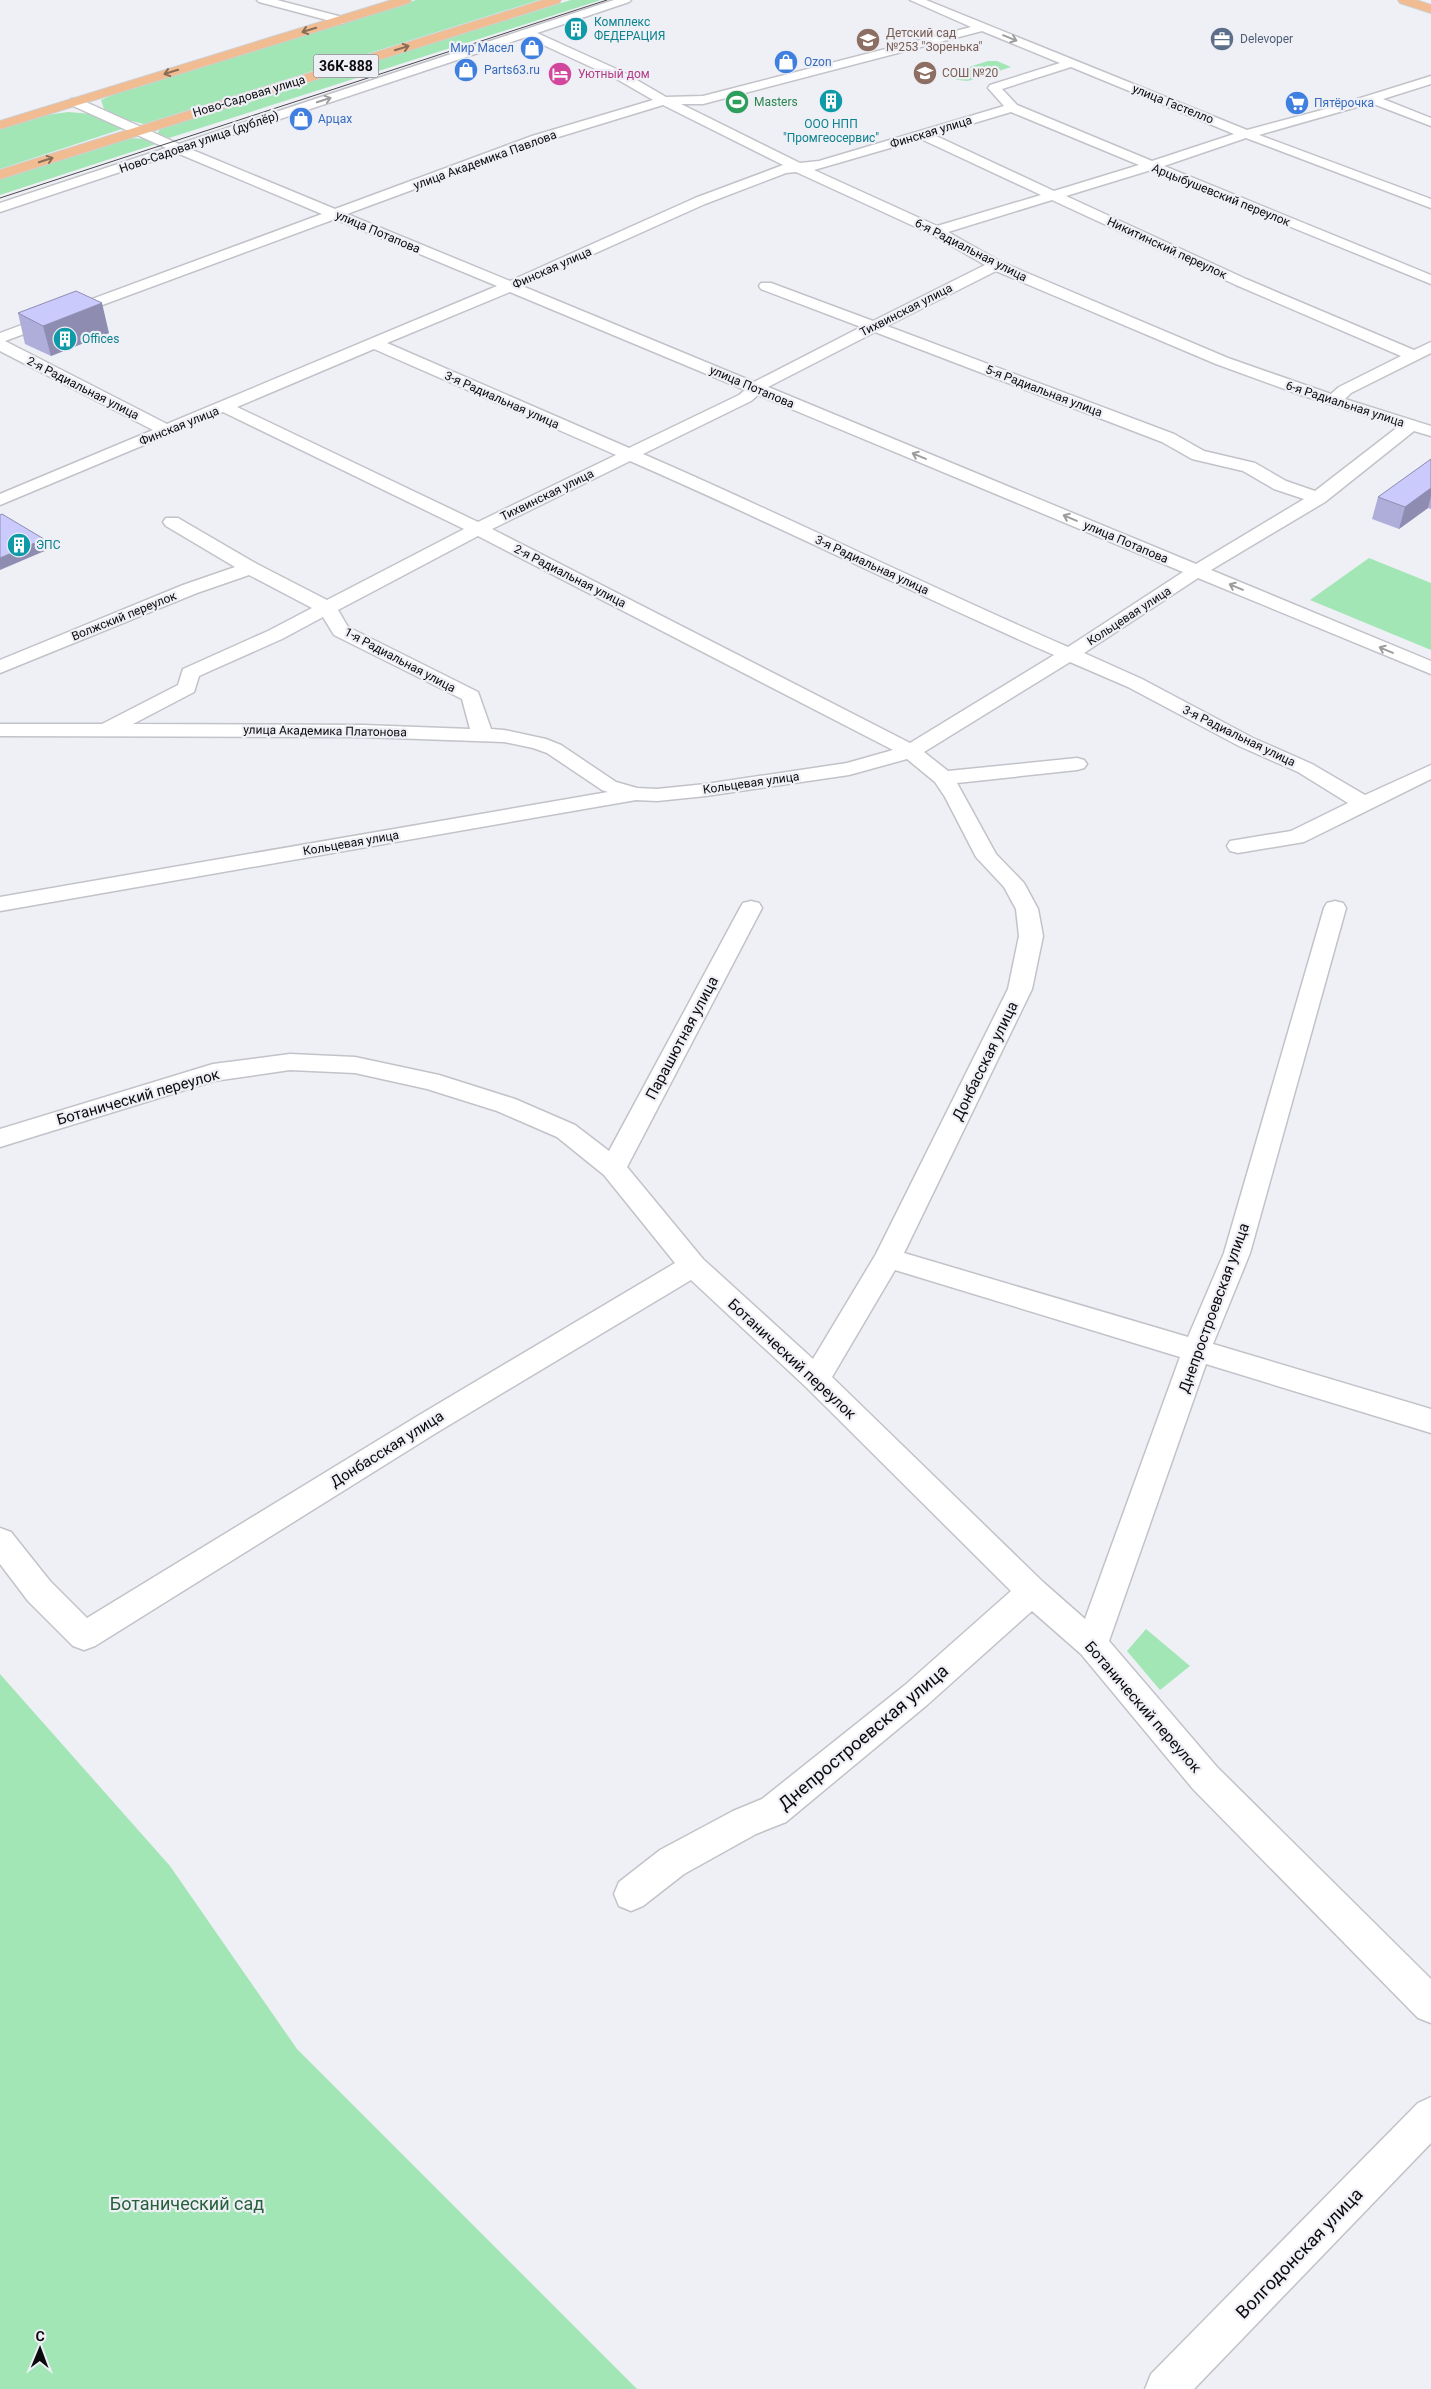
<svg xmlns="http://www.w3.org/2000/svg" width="1431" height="2389" font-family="Roboto,sans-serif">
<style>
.green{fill:#a3e6b6}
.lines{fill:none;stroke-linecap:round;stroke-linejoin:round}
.minor-casing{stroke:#c2c2c9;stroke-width:3}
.major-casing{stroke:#cececf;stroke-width:2}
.minor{fill:#fff;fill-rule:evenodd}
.major{fill:#f1bc91;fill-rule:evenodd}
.tram{stroke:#4b4b4e;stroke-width:1}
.wall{fill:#afaeda}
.shaded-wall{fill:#8e8db1}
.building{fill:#cbcafd;stroke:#8e8db1}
.oneway{stroke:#8a6c56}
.oneway2{stroke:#9d9d9e}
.labels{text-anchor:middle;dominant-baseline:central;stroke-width:4.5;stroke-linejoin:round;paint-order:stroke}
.far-culture-label{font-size:12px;fill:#0d838f;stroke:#efeff6;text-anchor:start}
.far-education-label{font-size:12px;fill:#785e54;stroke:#efeff6;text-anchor:start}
.far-service-label{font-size:12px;fill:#4e5e75;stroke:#efeff6;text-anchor:start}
.far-shop-label{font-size:12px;fill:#366cbe;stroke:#efeff6;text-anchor:start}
.far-hotel-label{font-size:12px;fill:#b23c85;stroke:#efeff6;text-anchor:start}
.far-street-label{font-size:12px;fill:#0b0b0d;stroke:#efeff6}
.far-leisure-label{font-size:12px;fill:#27864d;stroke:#efeff6;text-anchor:start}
.shield{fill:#efeff6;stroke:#4f4f53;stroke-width:1}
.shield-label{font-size:14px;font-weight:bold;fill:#0b0b0d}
.street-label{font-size:15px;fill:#0b0b0d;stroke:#efeff6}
.near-street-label{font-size:18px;fill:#0b0b0d;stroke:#efeff6}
.near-park-label{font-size:18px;fill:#26613b;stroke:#efeff6}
</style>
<rect width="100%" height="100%" fill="#efeff6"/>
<!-- green -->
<g class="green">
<polygon points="416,0 539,0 144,124 119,118 104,109 101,100 117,93"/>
<polygon points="571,0 601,0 169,138 157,134 160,129 167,126"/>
<polygon points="988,61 997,61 1011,67 968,81 958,80 946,74"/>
<polygon points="68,112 92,114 122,124 122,129 0,169 0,129 46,115"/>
<polygon points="129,138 148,139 159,143 0,195 0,179"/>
<polygon points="1369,558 1431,583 1431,650 1310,600"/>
<polygon points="1146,1629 1190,1666 1160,1690 1127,1651"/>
<polygon points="0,1674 170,1866 297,2049 637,2389 0,2389"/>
</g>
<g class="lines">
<!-- minor casing -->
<g class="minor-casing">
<g id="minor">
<polygon points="257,0 277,0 346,18 348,20 342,24 259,2"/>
<path d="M614,0h17l-2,2 -92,31 86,39 43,25 37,-1 268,-69 -61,-27h16l321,130 75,-20 109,-34v8l-48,15 48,19v8l-60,-23 -112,32 172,64v9l-185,-70 -82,28 267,109v9l-280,-114 -85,26 180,83 168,71 17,-8v11l-80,40 -6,6 86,27v10l-17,-5 -89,71 -114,68 220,91v13l-233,-96 -114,75 58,26 111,59 59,26 53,31 66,-30v14l-127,63 -66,11 -8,-2 -3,-5 3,-5 61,-10 57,-28 -50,-31 -59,-26 -111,-59 -58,-25 -146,90 24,19 129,-13 7,2 3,4 -3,4 -7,2 -120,13 39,71 28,29 14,26 5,27 -11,53 -128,264 284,84 36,-84 100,-345 3,-5 8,-2 8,2 3,5 -96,345 -37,91 218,65v24l-225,-69 -97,277 108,126 214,212v44l-13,-5 -225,-229 -112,-135 -49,-43 -105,94 -141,117 -30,12 -72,40 -41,32 -12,5 -12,-5 -5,-12 5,-12 41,-32 73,-39 29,-12 143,-114 106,-94 -205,-204 -115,-107 -255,153 -341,213 -11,4 -11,-4 -45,-45 -28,-37v-36l11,4 39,49 37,37 329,-201 259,-154 -71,-88 -47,-38 -60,-26 -70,-22 -72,-16 -65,-3 -76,11 -214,66v-18l213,-65 77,-10 65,3 84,18 76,24 60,26 34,26 131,-243 3,-5 8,-2 8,2 3,5 -135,259 76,92 110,100 63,-105 132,-265 11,-53 -3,-27 -12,-22 -28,-30 -31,-60 -10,-15 -28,-23 -58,16 -143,21 -49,5 -21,-1 -636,111v-14l608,-105 -6,-2 -55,-37 -14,-5 -29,-6 -141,-5 -363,-1v-12h102l76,-39 5,-16 85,-38 44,-23 -63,-33 -52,18 -197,80v-13l183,-75 52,-18 -69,-41 -3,-4 3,-4h12l79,46 70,36 137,-71 -241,-117 -223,93v-11l153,-64 -153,-79v-18l322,-119 -145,-61 -177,59v-9l166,-55 -95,-43 -2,-3 2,-3h8l100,45zM982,31l78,32 -70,22 -2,3 16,18 -185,55 -19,2 -119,-59h22zM526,37l89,41 38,22 -121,36 -197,73 -145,-60zM1071,67l163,67 -82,27 -135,-56 -15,-16zM663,105l120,60 -88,33 -185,83 -163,-67 195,-72zM1011,112l128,53 -85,26 -120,-56zM921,139l120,56 -104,31 -123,-56zM796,172l135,62 54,31 -112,56 -102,-38h-10l-2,3 2,3 100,38 -107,55 -232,-96 183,-82 81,-31zM1052,200l184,85 165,71 -62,31 -8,7 -103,-36 -227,-96 -53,-30zM335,219l162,67 -330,138 -162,-83zM996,271l220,93 85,31 98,31 -84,65 -29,-10 -31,-18 -51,-12 -30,-17 -287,-108zM510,292l235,98 -6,5 -110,53 -242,-105zM875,332l287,110 30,17 51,12 31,18 30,10 -108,65 -428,-177zM374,349l242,106 -138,67 -241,-115zM758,395l425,177 -115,75c-143,-62 -282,-131 -425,-193l108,-53zM630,461c143,62 282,132 424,194l-144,88 -418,-214zM478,536l415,214 -46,13 -141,21 -49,5 -20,-1 -21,-6 -55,-37 -15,-6 -42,-9 -13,-1 -13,-37 -130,-65 -10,-17zM323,617l11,18 128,64 8,30 -107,-4 -230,-1 61,-32 5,-16 83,-37zM895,1270l285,87 -95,262 -42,-37 -211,-205z"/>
<polygon points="1431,2097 1431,2143 1194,2389 1145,2389 1151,2374 1418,2103"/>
</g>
</g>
<!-- major casing -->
<g class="major-casing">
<g id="major">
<polygon points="392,0 411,0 409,3 0,129 0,121"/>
<polygon points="543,0 561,0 559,3 0,179 0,170"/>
<polygon points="1398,0 1416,0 1431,5 1431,13 1400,3"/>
</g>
</g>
<!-- minor -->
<use href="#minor" class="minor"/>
<!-- major -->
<use href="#major" class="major"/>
<!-- tram -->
<polyline class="tram" points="0,198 607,0"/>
</g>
<!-- wall -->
<g class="wall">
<polygon points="18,313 109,333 51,356 25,344"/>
<polygon points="1431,459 1431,509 1428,508 1399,529 1372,519 1378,497"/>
</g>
<!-- shaded-wall -->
<g class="shaded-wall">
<polygon points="102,303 109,333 51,356 43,326"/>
<polygon points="1431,488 1431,496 1428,508 1399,529 1405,507"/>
<polygon points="44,539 47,550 0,570 0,558"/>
</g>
<!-- building -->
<g class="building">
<polygon points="76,291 102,303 43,326 18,313"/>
<polygon points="1431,459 1431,488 1405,507 1378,497"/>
<polygon points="2,514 44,539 0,558 0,515"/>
</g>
<!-- one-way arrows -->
<defs><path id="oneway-shaft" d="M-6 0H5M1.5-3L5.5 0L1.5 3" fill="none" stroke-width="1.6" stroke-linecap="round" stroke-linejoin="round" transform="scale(1.25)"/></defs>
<g class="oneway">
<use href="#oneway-shaft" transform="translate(309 30) rotate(163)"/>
<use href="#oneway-shaft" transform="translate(402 48) rotate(-17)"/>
<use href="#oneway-shaft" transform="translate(171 72) rotate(163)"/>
<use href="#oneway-shaft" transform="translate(46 160) rotate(-18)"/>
</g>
<g class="oneway2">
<use href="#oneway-shaft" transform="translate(1010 38) rotate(22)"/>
<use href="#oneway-shaft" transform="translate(324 100) rotate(-18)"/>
<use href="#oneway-shaft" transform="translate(919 456) rotate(-157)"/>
<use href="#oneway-shaft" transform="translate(1070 518) rotate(-157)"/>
<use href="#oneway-shaft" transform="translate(1236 587) rotate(-157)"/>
<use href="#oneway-shaft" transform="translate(1386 650) rotate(-157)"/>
</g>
<!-- icons -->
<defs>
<g id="building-disc" transform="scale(1.25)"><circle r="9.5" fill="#0f9aa8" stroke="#efeff6"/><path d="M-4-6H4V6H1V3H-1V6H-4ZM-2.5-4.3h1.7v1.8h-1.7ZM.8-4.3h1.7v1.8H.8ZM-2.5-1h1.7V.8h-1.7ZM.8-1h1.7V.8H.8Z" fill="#fff"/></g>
<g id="office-disc" transform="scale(1.25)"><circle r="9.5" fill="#5c6f8a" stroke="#efeff6"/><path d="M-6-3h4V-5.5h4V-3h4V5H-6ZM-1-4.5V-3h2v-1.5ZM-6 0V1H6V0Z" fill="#fff"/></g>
<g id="school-disc" transform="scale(1.25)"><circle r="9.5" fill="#8d6e63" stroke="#efeff6"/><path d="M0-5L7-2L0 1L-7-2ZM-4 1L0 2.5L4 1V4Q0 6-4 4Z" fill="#fff"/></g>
<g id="shop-disc" transform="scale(1.25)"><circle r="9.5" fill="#3f7fe0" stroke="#efeff6"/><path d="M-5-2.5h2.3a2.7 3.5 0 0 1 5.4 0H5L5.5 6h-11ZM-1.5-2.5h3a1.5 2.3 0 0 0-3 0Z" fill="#fff"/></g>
<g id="hotel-disc" transform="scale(1.25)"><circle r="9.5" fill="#d1479c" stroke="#efeff6"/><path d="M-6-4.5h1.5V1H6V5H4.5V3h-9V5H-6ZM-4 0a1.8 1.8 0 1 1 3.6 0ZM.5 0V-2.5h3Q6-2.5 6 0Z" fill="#fff"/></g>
<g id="stadium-disc" transform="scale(1.25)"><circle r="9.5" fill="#2e9e5b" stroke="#efeff6"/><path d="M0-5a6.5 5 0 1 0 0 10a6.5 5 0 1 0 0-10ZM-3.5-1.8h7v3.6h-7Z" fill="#fff"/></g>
<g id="supermarket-disc" transform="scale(1.25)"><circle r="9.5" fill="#3f7fe0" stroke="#efeff6"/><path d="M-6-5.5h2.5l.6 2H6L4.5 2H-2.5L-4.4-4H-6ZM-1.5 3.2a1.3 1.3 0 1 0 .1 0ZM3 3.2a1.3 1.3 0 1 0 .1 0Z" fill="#fff"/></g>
</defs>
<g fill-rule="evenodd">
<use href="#building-disc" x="576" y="29"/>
<use href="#office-disc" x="1222" y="39"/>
<use href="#school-disc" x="868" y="40"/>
<use href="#shop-disc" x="532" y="48"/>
<use href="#shop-disc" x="786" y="62"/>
<use href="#shop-disc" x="466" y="70"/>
<use href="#school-disc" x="925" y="73"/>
<use href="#hotel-disc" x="560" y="74"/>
<use href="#building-disc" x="831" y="101"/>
<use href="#stadium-disc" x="737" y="102"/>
<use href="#supermarket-disc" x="1297" y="103"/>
<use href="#shop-disc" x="301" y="119"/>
<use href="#building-disc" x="65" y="339"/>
<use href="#building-disc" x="19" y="545"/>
</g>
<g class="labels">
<!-- far-culture labels -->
<g class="far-culture-label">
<text x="594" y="22">Комплекс<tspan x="594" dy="14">ФЕДЕРАЦИЯ</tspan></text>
<text x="831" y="124" text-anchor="middle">ООО НПП<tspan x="831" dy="14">"Промгеосервис"</tspan></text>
<text x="82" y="339">Offices</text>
<text x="36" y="545">ЭПС</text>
</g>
<!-- far-education labels -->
<g class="far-education-label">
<text x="886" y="33">Детский сад<tspan x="886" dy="14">№253 "Зоренька"</tspan></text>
<text x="942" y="73">СОШ №20</text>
</g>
<!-- far-service labels -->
<g class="far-service-label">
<text x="1240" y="39">Delevoper</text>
</g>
<!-- far-shop labels -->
<g class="far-shop-label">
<text x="514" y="48" text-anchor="end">Мир Масел</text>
<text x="804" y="62">Ozon</text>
<text x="484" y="70">Parts63.ru</text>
<text x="1314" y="103">Пятёрочка</text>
<text x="318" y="119">Арцах</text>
</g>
<!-- far-hotel labels -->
<g class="far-hotel-label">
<text x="578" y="74">Уютный дом</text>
</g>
<!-- far-street labels -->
<g class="far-street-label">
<text transform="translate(249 96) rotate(-17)">Ново-Садовая улица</text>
<text transform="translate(1173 104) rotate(22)">улица Гастелло</text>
<text transform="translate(931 132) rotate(-17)">Финская улица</text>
<text transform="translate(199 142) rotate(-19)">Ново-Садовая улица (дублёр)</text>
<text transform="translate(485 160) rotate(-20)">улица Академика Павлова</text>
<text transform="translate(1221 195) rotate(22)">Арцыбушевский переулок</text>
<text transform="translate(378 232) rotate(23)">улица Потапова</text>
<text transform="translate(1167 248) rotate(25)">Никитинский переулок</text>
<text transform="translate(971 250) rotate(27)">6-я Радиальная улица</text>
<text transform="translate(552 268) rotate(-24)">Финская улица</text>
<text transform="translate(906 310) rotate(-27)">Тихвинская улица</text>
<text transform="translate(752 387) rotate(23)">улица Потапова</text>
<text transform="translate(83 388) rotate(27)">2-я Радиальная улица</text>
<text transform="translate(1044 391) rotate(21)">5-я Радиальная улица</text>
<text transform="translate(502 400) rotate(24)">3-я Радиальная улица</text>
<text transform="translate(1345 404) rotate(18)">6-я Радиальная улица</text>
<text transform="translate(179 426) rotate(-22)">Финская улица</text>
<text transform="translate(547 495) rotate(-26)">Тихвинская улица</text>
<text transform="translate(1126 542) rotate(23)">улица Потапова</text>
<text transform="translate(872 565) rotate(25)">3-я Радиальная улица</text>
<text transform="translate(570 576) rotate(27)">2-я Радиальная улица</text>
<text transform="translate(124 616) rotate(-22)">Волжский переулок</text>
<text transform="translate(1129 616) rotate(-33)">Кольцевая улица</text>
<text transform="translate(400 660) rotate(28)">1-я Радиальная улица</text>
<text transform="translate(325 731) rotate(1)">улица Академика Платонова</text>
<text transform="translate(1239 736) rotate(26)">3-я Радиальная улица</text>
<text transform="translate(751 783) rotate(-8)">Кольцевая улица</text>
<text transform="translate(351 843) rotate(-10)">Кольцевая улица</text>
</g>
<!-- far-leisure labels -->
<g class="far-leisure-label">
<text x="754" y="102">Masters</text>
</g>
<!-- shield labels -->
<rect class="shield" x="313.5" y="54.5" width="65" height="23" rx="4"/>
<g class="shield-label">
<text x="346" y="66">36К-888</text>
</g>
<!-- street labels -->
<g class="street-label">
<text transform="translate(682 1038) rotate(-62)">Парашютная улица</text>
<text transform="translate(985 1061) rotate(-64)">Донбасская улица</text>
<text transform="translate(138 1097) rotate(-16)">Ботанический переулок</text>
<text transform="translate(1214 1308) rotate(-70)">Днепростроевская улица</text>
<text transform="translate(792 1359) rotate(43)">Ботанический переулок</text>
<text transform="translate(387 1449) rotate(-32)">Донбасская улица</text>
<text transform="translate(1143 1707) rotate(49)">Ботанический переулок</text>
</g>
<!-- near-street labels -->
<g class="near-street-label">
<text transform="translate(863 1737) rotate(-40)">Днепростроевская улица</text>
<text transform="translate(1299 2253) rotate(-46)">Волгодонская улица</text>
</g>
<!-- near-park labels -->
<g class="near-park-label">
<text x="187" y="2203">Ботанический сад</text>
</g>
</g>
<!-- north arrow -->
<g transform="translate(40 2349) rotate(1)" stroke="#efeff6" stroke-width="4" paint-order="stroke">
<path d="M0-4L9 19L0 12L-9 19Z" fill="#0b0b0d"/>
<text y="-8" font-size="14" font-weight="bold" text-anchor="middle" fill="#0b0b0d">С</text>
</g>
</svg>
